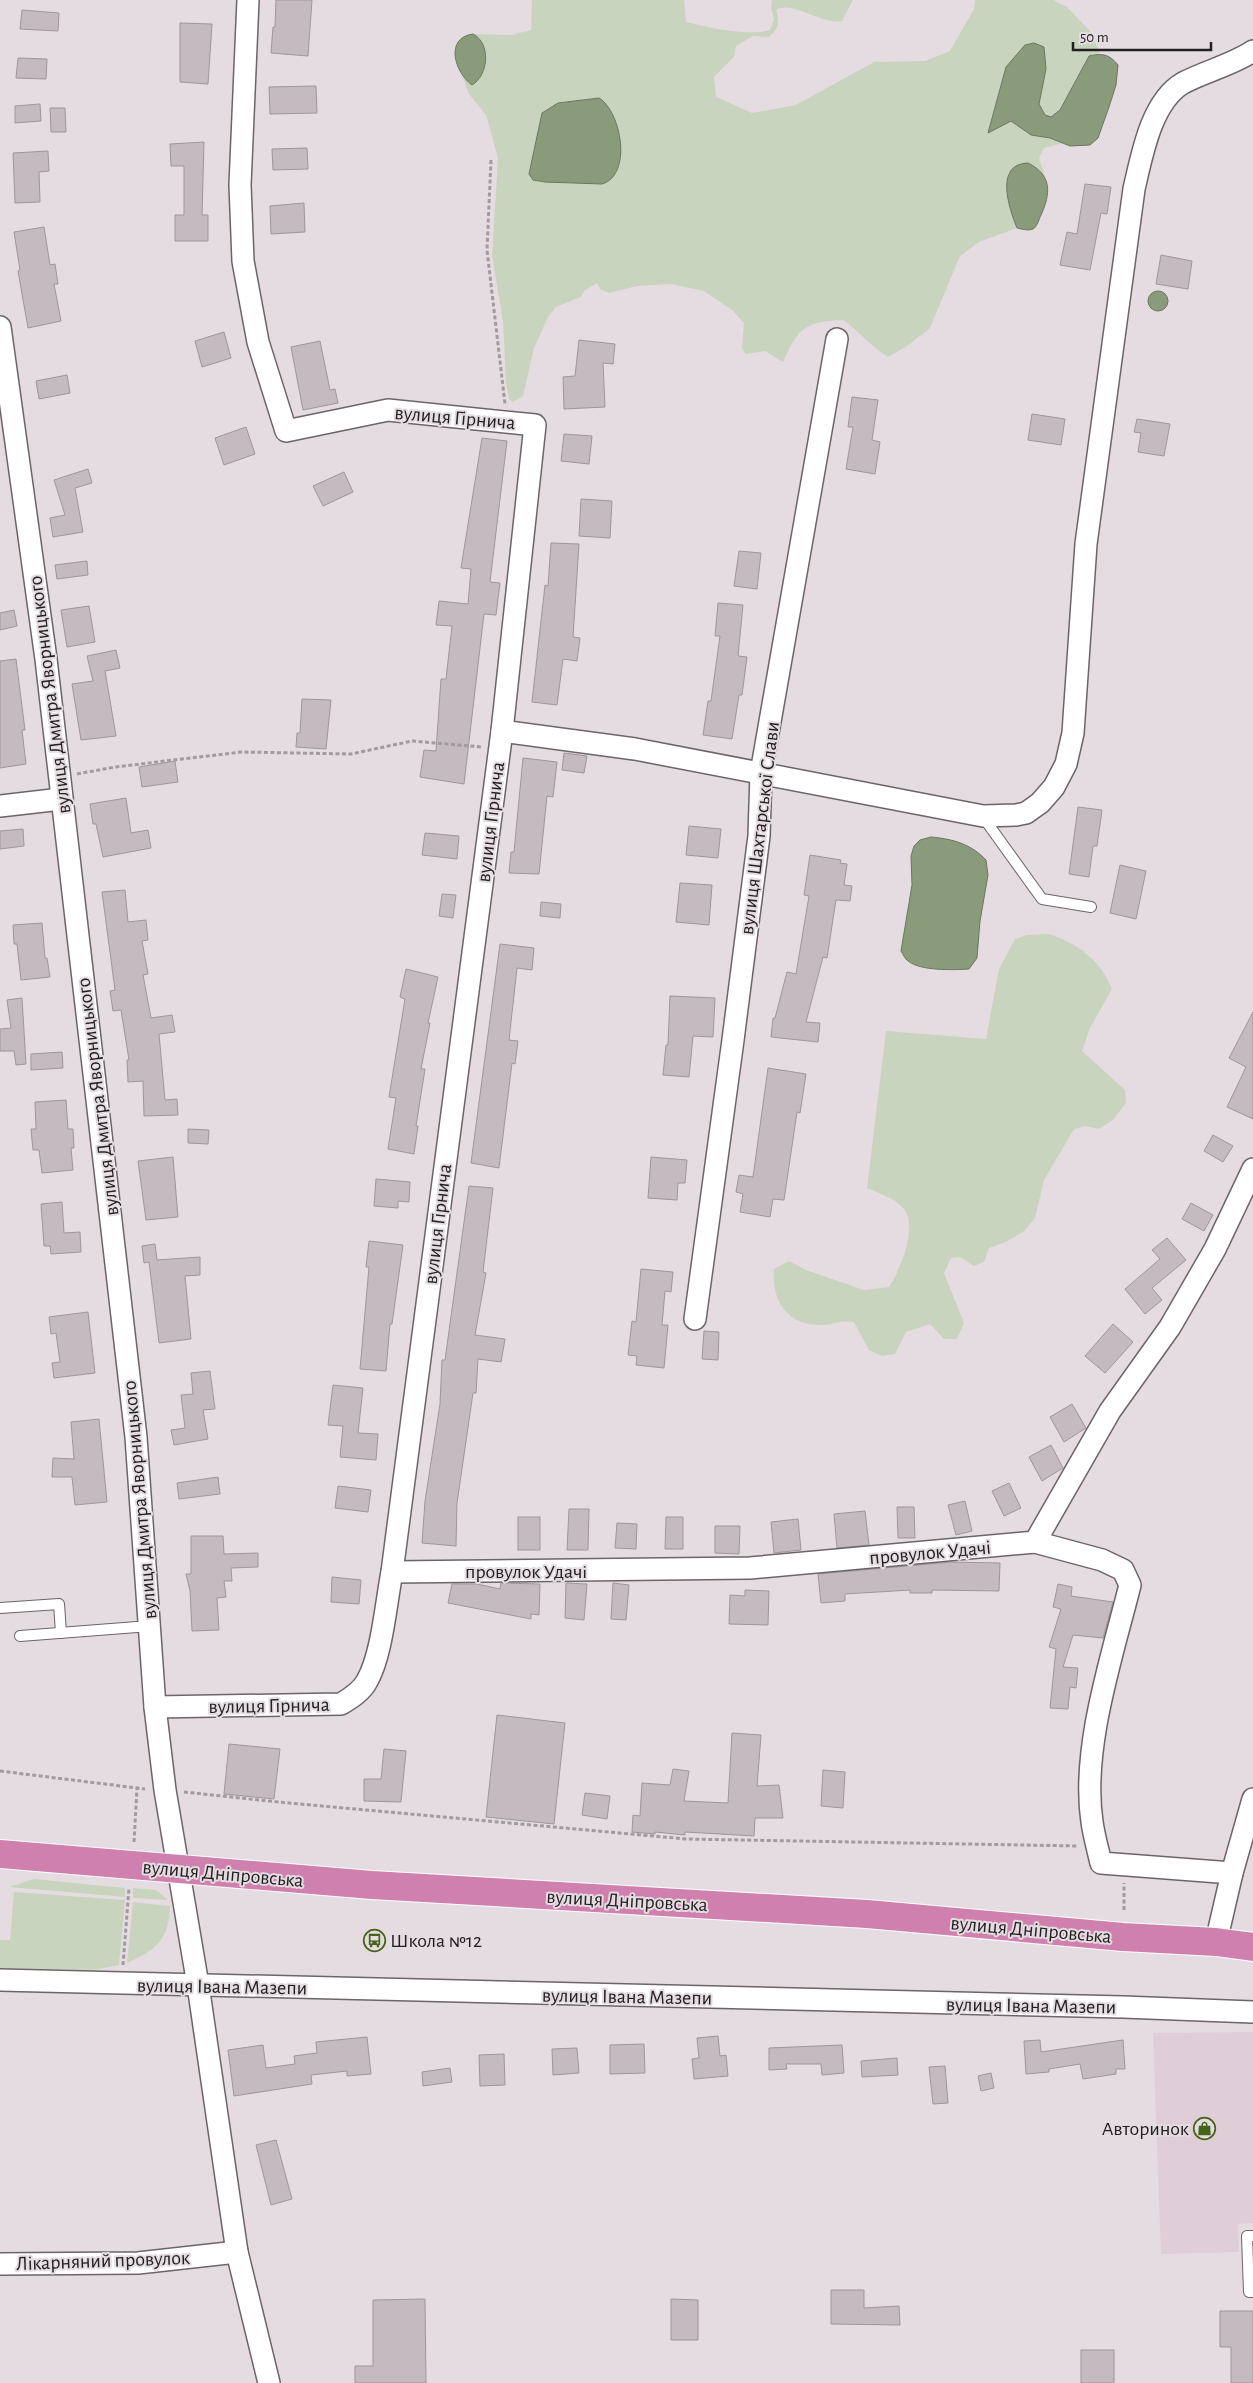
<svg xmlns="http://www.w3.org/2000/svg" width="1253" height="2383" viewBox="0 0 1253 2383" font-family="'Alegreya Sans',sans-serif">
  <rect width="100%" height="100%" fill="#e5dce1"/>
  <!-- built -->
  <polygon fill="#dfced7" points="1253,2032 1253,2223 1238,2224 1239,2252 1161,2254 1153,2033"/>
  <!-- green -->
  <g fill="#c9d4bf" fill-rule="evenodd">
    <path d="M532,0H684L686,22C706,27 751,37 770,30L774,19L771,7L772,0H853L842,21C821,25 792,0 776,10C780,23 778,29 769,37L753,36L736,46L734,57L714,77L716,97L752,113L796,105L874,62L925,61L950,51L974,9L975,0H1053L1067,7L1090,31L1100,53L1088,56L1060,110L1051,117L1045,115L1039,104L1046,69L1006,67L988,133L1011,121L1031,135L1050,138L1063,143L1044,148L1039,158L1045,177L1037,168L1019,164L1008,173L1013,218L1017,228L979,242L960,256L930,328L907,346L888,357C871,347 859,331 843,320C805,322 799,327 783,362L765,351L746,354L742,349L744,323L732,310L704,291L671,284L637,286L609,293L601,290L597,283L585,290L581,297L556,307L548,317L534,348L523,396L513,402L509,399L506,382L503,321L492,256L498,158L486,115L469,94L462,75L467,81L480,38L473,34L511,35L531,30ZM599,98L620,165C616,176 613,180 602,184L545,182L533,180L529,174L542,113L558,103Z"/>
    <path d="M1048,934C1076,942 1101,960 1112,989L1090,1028L1082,1051L1125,1090L1126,1103L1113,1120L1099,1129L1085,1126L1074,1129L1044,1180L1035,1218L1024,1231L1006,1242L989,1248L984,1262L974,1266L960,1257L951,1258L944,1273L964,1323L957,1339H944L930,1324L906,1332L895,1354L882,1356L869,1350L854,1322C839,1320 835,1324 823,1325C788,1327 771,1301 774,1269L789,1261L806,1270L864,1290L889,1287C900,1271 918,1226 904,1209C895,1198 880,1194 867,1188L886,1031L986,1039L999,969L1015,939L1027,935Z"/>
    <polygon points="34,1879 125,1888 125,1897 9,1887"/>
    <polygon points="133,1888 156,1890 168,1900 133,1898"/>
    <polygon points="14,1892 125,1900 119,1965 93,1970 0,1968 0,1940 10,1940"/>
    <path d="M133,1902L170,1906C169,1940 156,1950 127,1963Z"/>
  </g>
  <!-- water -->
  <g fill="#8a9b7b" stroke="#6b7660">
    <path d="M473,34C491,43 489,75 472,85C455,73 444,38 473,34Z"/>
    <path d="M1034,43L1044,47L1046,69L1039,104L1045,115L1051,117L1060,110L1089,56C1102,53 1109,54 1118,65L1116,85L1109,107L1098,138L1090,145L1070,146L1050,138L1031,135L1011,121L988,133L1006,67L1025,45Z"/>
    <path d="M599,98C621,111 633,175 602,184L545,182L533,180L529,174L542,113L558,103Z"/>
    <path d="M1028,163C1052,175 1051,193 1041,215C1039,219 1037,227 1033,229C1028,231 1021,229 1017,228C1009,208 994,164 1028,163Z"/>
    <circle cx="1158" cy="301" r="10"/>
    <path d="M931,837C953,839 971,844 986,860L988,875L980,921L977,958L969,969C953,970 920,971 908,961C905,959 903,954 901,951L912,885L911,856L914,846L920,840Z"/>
  </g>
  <!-- building -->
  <g fill="#c4babf" stroke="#9f969b">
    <polygon points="276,0 312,0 308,56 271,53 273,27 275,27"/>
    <polygon points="22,10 59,13 58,31 20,29"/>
    <polygon points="180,23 212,24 208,84 180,82"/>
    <polygon points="18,58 47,59 46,79 16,78"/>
    <polygon points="316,86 317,113 270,114 269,87"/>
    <polygon points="40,104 41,121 15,123 15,106"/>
    <polygon points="50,108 65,108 66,132 51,132"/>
    <polygon points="204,142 202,215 208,215 208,241 175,241 175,215 184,215 184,166 171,166 170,144"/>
    <polygon points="307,148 308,169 273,170 272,149"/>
    <polygon points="48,151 49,171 39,172 40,202 15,203 13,153"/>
    <polygon points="1085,184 1111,187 1107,214 1101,213 1090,270 1060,265 1067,232 1077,234"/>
    <polygon points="304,203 305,232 271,234 270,206"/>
    <polygon points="44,227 50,265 55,264 58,284 54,284 61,321 28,328 18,271 20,270 14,232"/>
    <polygon points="1161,255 1192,261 1188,289 1156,284"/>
    <polygon points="224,332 231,358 202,367 195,341"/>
    <polygon points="579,340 615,344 613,364 603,363 605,407 564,409 563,377 575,376"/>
    <polygon points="320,341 330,390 335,389 338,403 303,410 291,347"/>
    <polygon points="67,375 70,393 39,399 36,381"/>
    <polygon points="852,397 878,400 872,440 880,442 875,474 846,469 853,427 848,427"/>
    <polygon points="1032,414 1065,419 1061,445 1028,440"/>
    <polygon points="1137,419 1170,424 1164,456 1138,452 1141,433 1134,432"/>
    <polygon points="246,427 255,454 224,465 215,438"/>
    <polygon points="564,434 592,436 589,464 561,461"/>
    <polygon points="482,438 507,441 490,582 500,583 496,615 484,614 464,784 420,777 424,750 436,751 441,679 446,679 452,626 436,625 439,601 468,604 471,569 461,568"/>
    <polygon points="88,469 92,483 75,488 83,532 53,537 50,518 65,515 54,480"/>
    <polygon points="344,472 353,492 323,506 313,486"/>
    <polygon points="581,499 612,501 610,538 579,536"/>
    <polygon points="551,543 579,544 573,637 580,638 577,661 563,659 557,705 532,702 545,585 548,586"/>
    <polygon points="739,551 761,553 757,589 734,586"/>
    <polygon points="87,561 88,575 57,579 55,565"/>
    <polygon points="718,603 743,605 738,656 747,657 742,695 739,695 732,739 703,735 708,701 711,701 720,636 715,636"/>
    <polygon points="89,606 95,642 67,647 61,610"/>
    <polygon points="14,610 17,626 0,630 0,613"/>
    <polygon points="116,650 120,668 105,671 116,736 81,740 72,684 93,681 87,656"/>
    <polygon points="16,659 25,730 22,730 26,764 0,768 0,661"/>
    <polygon points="302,699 331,700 326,749 296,747 297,733 300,733"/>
    <polygon points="564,753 587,756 584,773 562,770"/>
    <polygon points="523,758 557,762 553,797 547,796 539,874 509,873 511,852 514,852"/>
    <polygon points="175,761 178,782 142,787 139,767"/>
    <polygon points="126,798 131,833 148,830 151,848 103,857 96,824 93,824 90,804"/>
    <polygon points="1078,807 1102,810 1097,846 1093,846 1089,877 1069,874"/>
    <polygon points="689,826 721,829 718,858 686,855"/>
    <polygon points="23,829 24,846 0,849 0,831"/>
    <polygon points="425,833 459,836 457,859 422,855"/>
    <polygon points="810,855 841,860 840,863 847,864 844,885 852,886 850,901 836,900 827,958 823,957 806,1022 820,1023 818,1042 771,1037 773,1018 775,1018 787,972 796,974 809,896 804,895"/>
    <polygon points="1120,865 1146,871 1136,919 1110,913"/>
    <polygon points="680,883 712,885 709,925 676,922"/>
    <polygon points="125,890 128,922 146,920 148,940 142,941 148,974 143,975 151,1018 172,1015 175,1032 159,1034 165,1100 177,1099 178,1115 144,1116 143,1081 128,1082 127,1060 129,1060 121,1010 113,1011 110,991 115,990 102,892"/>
    <polygon points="442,894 456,895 453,918 439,916"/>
    <polygon points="541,902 561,904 560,918 540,916"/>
    <polygon points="42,923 45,958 47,958 50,977 21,980 17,944 14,944 13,925"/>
    <polygon points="500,944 534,948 532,970 517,968 509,1040 518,1041 515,1064 512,1063 499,1168 471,1163"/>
    <polygon points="406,969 438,977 428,1023 430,1023 421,1069 425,1069 416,1126 418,1126 414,1154 388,1149 396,1098 389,1097 405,999 400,997"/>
    <polygon points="670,996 715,998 713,1037 693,1036 689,1077 663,1075 666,1045 668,1045"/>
    <polygon points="22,998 26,1064 16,1065 14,1051 0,1051 0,1029 11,1028 7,1000"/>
    <polygon points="1253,1012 1253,1119 1227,1107 1246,1067 1229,1058"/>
    <polygon points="62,1052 63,1068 31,1070 31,1054"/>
    <polygon points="768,1068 806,1074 800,1113 797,1112 784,1200 773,1199 770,1217 740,1212 743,1194 736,1192 739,1175 753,1177"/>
    <polygon points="66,1100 68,1129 73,1129 74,1148 71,1148 73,1170 42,1173 39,1150 33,1150 31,1129 36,1129 35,1102"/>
    <polygon points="188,1129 209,1130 208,1144 188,1143"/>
    <polygon points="1213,1135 1233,1146 1223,1162 1204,1151"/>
    <polygon points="173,1157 178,1217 146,1220 138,1161"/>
    <polygon points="651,1157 687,1160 685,1183 678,1183 677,1200 648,1198"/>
    <polygon points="376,1179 410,1182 409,1202 398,1201 398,1208 374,1206"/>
    <polygon points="469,1186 493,1188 483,1272 486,1273 475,1335 505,1339 501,1362 478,1359 476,1393 473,1393 457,1503 456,1546 422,1543 425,1501 440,1404 442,1360 445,1360"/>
    <polygon points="62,1202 64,1233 80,1232 81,1252 51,1254 50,1246 44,1246 41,1204"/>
    <polygon points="1191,1203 1213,1215 1204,1231 1182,1219"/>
    <polygon points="1167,1238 1186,1260 1152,1288 1162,1300 1145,1314 1125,1289 1160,1259 1152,1250"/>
    <polygon points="369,1241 403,1245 392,1324 390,1324 386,1371 360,1369 369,1267 366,1267"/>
    <polygon points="155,1244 157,1260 200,1257 200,1275 185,1276 191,1339 159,1343 149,1262 144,1263 142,1246"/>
    <polygon points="641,1269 673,1272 671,1292 665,1291 662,1325 668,1325 664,1368 636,1365 637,1356 628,1355 632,1321 636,1322"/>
    <polygon points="88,1312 95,1373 54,1378 52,1363 60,1362 56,1333 51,1334 49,1317"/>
    <polygon points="1113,1324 1133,1342 1105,1373 1085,1356"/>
    <polygon points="704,1331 719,1332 718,1360 702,1359"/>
    <polygon points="210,1371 215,1409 203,1410 208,1439 174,1445 171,1430 185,1428 181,1395 193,1394 191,1373"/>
    <polygon points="333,1385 363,1388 358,1433 378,1434 376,1460 340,1457 343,1426 328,1425"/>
    <polygon points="1072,1404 1086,1428 1064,1442 1050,1417"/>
    <polygon points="99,1419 107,1502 75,1505 72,1477 52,1477 53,1458 74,1459 71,1422"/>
    <polygon points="1051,1445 1063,1468 1042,1481 1029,1457"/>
    <polygon points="218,1477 220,1494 179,1499 177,1483"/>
    <polygon points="1009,1483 1021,1508 1004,1516 992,1491"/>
    <polygon points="338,1486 371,1490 368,1512 335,1508"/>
    <polygon points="965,1501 972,1531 956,1535 948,1505"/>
    <polygon points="897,1507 914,1507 915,1538 898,1538"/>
    <polygon points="569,1509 589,1509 588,1550 567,1550"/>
    <polygon points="865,1511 869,1545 837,1548 834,1514"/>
    <rect x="518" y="1517" width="22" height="33"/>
    <polygon points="666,1517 683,1517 683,1549 665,1549"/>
    <polygon points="798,1519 801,1550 774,1553 771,1522"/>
    <polygon points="617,1523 637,1524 636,1549 615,1548"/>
    <polygon points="715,1526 740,1526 739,1554 715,1553"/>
    <polygon points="191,1536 223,1536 224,1554 258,1553 258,1567 231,1568 232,1581 224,1581 226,1597 217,1598 219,1630 192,1631 190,1591 186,1574 191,1574"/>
    <polygon points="951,1562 1000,1563 999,1591 932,1590 932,1593 910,1593 910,1590 845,1594 845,1601 821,1603 818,1574"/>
    <polygon points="332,1577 361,1580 359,1604 331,1602"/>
    <polygon points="501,1583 540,1584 539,1615 531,1614 531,1619 448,1603 452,1584 477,1584 500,1589"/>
    <polygon points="566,1583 587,1584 584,1620 565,1618"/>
    <polygon points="613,1583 629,1585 626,1620 611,1619"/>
    <polygon points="1058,1584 1072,1587 1071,1596 1113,1602 1103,1638 1073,1635 1063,1667 1078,1668 1076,1688 1070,1687 1068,1709 1050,1708 1056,1649 1049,1647 1061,1609 1053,1607"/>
    <polygon points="745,1590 769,1591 768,1625 729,1624 730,1595 745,1596"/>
    <polygon points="497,1715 565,1723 554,1824 486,1817"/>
    <polygon points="732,1733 761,1735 757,1786 779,1785 783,1818 755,1818 754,1836 685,1832 685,1835 655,1832 655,1834 632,1832 633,1815 640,1816 642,1783 670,1785 673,1769 689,1771 684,1801 728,1803"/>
    <polygon points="229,1744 280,1749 274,1799 224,1794"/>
    <polygon points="384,1749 406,1751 401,1802 364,1801 364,1779 381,1779"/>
    <polygon points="823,1770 845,1772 843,1808 821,1806"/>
    <polygon points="585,1793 610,1796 607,1819 582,1815"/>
    <polygon points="718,2036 720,2056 726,2055 728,2076 694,2079 692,2059 699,2058 697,2038"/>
    <polygon points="367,2037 371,2074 347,2076 347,2071 311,2075 312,2084 234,2096 228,2050 263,2045 266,2068 295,2064 294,2056 317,2053 316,2042"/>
    <polygon points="1040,2040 1041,2052 1123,2040 1125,2069 1116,2069 1116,2074 1083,2079 1080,2064 1049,2069 1049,2072 1026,2074 1024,2041"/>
    <polygon points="644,2044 645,2073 610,2074 610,2045"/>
    <polygon points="842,2045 844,2073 822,2075 821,2064 786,2064 787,2069 769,2070 769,2048"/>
    <polygon points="577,2048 579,2073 553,2075 552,2049"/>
    <polygon points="504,2054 505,2085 480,2086 479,2055"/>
    <polygon points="897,2058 898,2075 862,2077 861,2061"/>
    <polygon points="945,2066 948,2103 933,2104 929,2067"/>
    <polygon points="450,2068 452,2082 423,2086 422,2072"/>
    <polygon points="991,2073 994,2088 981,2091 978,2076"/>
    <polygon points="276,2140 292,2199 271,2205 256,2145"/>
    <polygon points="831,2290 864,2290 864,2308 899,2306 900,2325 831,2324"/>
    <polygon points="425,2299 426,2383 355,2383 355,2366 373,2366 373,2300"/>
    <polygon points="671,2299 698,2300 698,2340 671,2340"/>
    <polygon points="1220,2311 1253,2311 1253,2383 1231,2383 1231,2347 1220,2347"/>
    <rect x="1081" y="2350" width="33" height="33"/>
  </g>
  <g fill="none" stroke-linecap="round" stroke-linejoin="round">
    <defs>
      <g id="lane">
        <polyline points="983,817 1042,899 1091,907"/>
        <polyline points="0,1608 59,1604 61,1633"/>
        <polyline points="20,1636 150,1626"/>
        <polyline points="1253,2236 1247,2236 1249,2292 1253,2292"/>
      </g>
      <g id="street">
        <polyline points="0,327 46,659 136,1437 155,1707 165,1790 198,1985 237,2252 269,2383"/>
        <path d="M502,731L635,749L983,816L1016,815L1026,813L1040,803L1054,787L1066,764L1073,733L1086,544L1134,189C1142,155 1151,102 1183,83C1206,71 1232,65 1253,51"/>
        <polyline points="0,806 61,799"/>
        <polyline points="695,1319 733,1040 759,836 761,773 837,339"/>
        <path d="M1035,1542L1102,1560L1123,1570L1130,1585C1112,1657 1081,1749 1092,1822C1094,1836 1098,1850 1101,1863L1232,1873"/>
        <polyline points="392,1572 750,1568 1035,1542 1110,1411 1170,1327 1215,1249 1253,1169"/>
        <path d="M155,1707L341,1704C351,1698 362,1691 367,1681C382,1655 386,1603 392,1572L502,731L535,425L388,410L286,431L258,342L243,261L240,185L248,0"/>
        <polyline points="1216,1942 1232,1873 1253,1799"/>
        <polyline points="0,1980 1123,2007 1253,2012"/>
        <polyline points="0,2264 138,2263 237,2252"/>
      </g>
      <polyline id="highway" points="0,1854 372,1885 867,1914 1123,1937 1216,1942 1253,1947"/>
    </defs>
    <!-- lane casing -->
    <use href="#lane" stroke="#6c6468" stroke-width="12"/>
    <!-- street casing -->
    <use href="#street" stroke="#6c6468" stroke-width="24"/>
    <!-- highway casing -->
    <use href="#highway" stroke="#fff" stroke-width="30"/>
    <!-- path -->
    <g stroke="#a19a9e" stroke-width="3" stroke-dasharray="4 2.5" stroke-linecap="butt">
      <polyline points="491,160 487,250 505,404"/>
      <polyline points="77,774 115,767 241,752 351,754 412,741 482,747"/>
      <polyline points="0,1771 145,1789"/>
      <polyline points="184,1792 278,1802 686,1839 1078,1846"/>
      <polyline points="134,1842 137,1788"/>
      <polyline points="1124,1910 1124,1883"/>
      <polyline points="123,1965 129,1888"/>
    </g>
    <!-- lane -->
    <use href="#lane" stroke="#fff" stroke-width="10"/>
    <!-- street -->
    <use href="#street" stroke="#fff" stroke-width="21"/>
    <!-- highway -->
    <use href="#highway" stroke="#d080af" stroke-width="28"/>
  </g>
  <!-- icons -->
  <defs>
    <symbol id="bus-ring" viewBox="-11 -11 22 22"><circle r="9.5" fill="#e5dce1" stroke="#44641a" stroke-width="1.5"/><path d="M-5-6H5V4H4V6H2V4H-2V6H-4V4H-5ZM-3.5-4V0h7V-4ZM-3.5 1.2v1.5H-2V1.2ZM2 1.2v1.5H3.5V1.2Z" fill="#44641a"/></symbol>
    <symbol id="shop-ring" viewBox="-11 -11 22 22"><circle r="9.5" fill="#e5dce1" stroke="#44641a" stroke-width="1.5"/><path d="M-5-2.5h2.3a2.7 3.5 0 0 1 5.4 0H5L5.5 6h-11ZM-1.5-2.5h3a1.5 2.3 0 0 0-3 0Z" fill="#44641a"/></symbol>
  </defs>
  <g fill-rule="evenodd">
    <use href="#bus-ring" x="362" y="1928" width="25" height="25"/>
    <use href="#shop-ring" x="1192" y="2116" width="25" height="25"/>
  </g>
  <g text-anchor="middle" stroke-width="4" stroke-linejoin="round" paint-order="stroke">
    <!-- street labels -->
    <g font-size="20" fill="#232022" stroke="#e5dce1">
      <text transform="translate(455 417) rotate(5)" y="7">вулиця Гірнича</text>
      <text transform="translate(49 695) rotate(-97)" y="7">вулиця Дмитра Яворницького</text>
      <text transform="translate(490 822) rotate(-83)" y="7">вулиця Гірнича</text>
      <text transform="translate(759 828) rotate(-83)" y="7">вулиця Шахтарської Слави</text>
      <text transform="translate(97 1097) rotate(-97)" y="7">вулиця Дмитра Яворницького</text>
      <text transform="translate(437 1224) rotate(-83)" y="7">вулиця Гірнича</text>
      <text transform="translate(139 1500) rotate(-95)" y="7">вулиця Дмитра Яворницького</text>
      <text transform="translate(930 1552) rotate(-5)" y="7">провулок Удачі</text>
      <text x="526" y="1578">провулок Удачі</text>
      <text transform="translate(269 1705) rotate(-1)" y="7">вулиця Гірнича</text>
      <text transform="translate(223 1873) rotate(5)" y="7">вулиця Дніпровська</text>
      <text transform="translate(627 1900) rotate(3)" y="7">вулиця Дніпровська</text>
      <text transform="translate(1031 1929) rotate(5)" y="7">вулиця Дніпровська</text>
      <text transform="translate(222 1986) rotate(1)" y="7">вулиця Івана Мазепи</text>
      <text transform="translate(627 1996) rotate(1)" y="7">вулиця Івана Мазепи</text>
      <text transform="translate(1031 2005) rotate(1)" y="7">вулиця Івана Мазепи</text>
      <text transform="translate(103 2260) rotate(-2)" y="7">Лікарняний провулок</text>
    </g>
    <!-- poi labels -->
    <g font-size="20" fill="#232022" stroke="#e5dce1" text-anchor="start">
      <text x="390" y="1947">Школа №12</text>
      <text x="1189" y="2135" text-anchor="end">Авторинок</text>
    </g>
  </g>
  <!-- scale -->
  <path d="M1073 42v8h138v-8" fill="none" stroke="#232022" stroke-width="2.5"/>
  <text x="1080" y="42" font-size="15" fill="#232022" stroke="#e5dce1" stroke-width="4" paint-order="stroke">50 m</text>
</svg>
